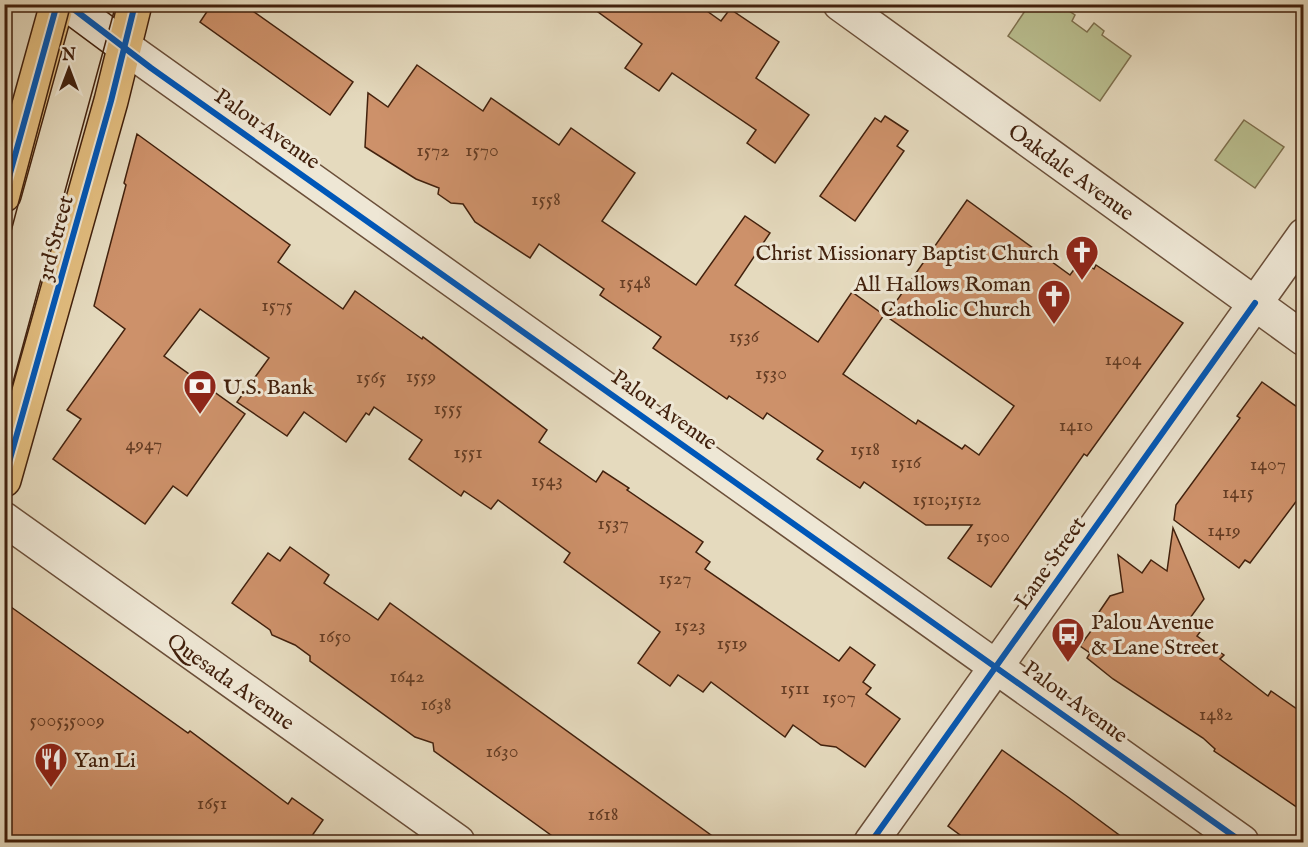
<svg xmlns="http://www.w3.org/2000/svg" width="1308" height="847" viewBox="0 0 1308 847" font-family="'IM FELL English',serif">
  <rect width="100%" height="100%" fill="#e5dabe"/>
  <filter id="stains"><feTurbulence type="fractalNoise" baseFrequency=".00333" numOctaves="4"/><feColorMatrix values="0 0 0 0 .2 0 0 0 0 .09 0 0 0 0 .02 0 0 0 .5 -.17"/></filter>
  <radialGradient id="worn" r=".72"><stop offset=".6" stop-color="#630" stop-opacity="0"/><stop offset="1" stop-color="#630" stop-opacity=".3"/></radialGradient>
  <!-- green -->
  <g fill="#b9be8f" stroke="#7e704e" stroke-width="1.5">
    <polygon points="1029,5 1060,5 1075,15 1072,21 1087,32 1094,23 1104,31 1102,35 1131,56 1100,101 1008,36"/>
    <polygon points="1244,120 1284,147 1255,188 1215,160"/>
  </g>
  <!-- building -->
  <g fill="#cd916a" stroke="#42210d" stroke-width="1.5">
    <polygon points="212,4 243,4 353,82 330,115 200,22"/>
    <polygon points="587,4 697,4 721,21 730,9 779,42 756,78 809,115 775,163 747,143 756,130 672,73 659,91 625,68 642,44"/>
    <polygon points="417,65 483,111 491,98 559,145 571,128 635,173 602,221 696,285 745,216 770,233 735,285 818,342 852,292 884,315 843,374 916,424 918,420 962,449 965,445 979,455 1014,406 886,316 967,200 1070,275 1081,260 1094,269 1096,265 1183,323 1087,456 1084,454 991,587 948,558 972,525 926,525 864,482 860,488 817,459 823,451 767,413 763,419 729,396 727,399 653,348 661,337 600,295 604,289 539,244 530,258 475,222 463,204 451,203 438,194 439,188 416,179 365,147 368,93 388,107"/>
    <polygon points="885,116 908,131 897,146 904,151 855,221 820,196 875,118 881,122"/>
    <polygon points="137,134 290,245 278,262 343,309 355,291 422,339 423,337 547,430 539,442 596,482 603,471 629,488 627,490 703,542 696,552 710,562 705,569 839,661 850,647 875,665 863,682 871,688 866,694 900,719 865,767 836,747 821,745 793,725 785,737 711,682 703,692 678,675 670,686 638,663 660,632 564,562 570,553 498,500 491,509 464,491 461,496 409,459 422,440 374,407 369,415 366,413 346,442 304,412 287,436 237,402 269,358 200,309 164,356 245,414 187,496 173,486 145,524 53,459 81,419 67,410 125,329 94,306 126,185 124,183"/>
    <polygon points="1262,382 1304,412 1304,491 1250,563 1245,560 1239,568 1174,520 1176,505 1240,418 1237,416"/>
    <polygon points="1173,528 1204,599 1190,618 1203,628 1197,636 1224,655 1220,659 1268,696 1271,691 1304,714 1304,812 1214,751 1215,749 1203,738 1113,679 1087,658 1090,653 1080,646 1099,620 1095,618 1110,596 1123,592 1118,555 1142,573 1151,560 1167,571"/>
    <polygon points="290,547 329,575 324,583 378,620 390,603 722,843 562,843 434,751 433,743 415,737 310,661 310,656 295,645 272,635 270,630 232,603 268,553 280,561"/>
    <polygon points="4,602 188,733 190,731 288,804 292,798 323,820 307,843 4,843"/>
    <polygon points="1002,750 1068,797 1130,843 971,843 948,826"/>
  </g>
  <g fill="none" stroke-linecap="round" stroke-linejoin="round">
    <defs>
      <g id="street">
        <path id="s1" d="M840,4L1304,339"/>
        <polyline points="125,47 1242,842"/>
        <path id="s2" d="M4,519L458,842"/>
        <polyline points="871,842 1304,235"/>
      </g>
      <polyline id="secondary" points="67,4 125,47"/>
      <g id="primary">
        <polyline points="4,195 57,4"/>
        <polyline points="4,480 111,101 135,4"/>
      </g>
    </defs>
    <!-- street casing -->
    <use href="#street" stroke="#6b4f39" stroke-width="36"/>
    <!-- secondary casing -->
    <use href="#secondary" stroke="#42210d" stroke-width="36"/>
    <!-- primary casing -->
    <use href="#primary" stroke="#42210d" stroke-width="36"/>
    <!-- street -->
    <use href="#street" stroke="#eee7d5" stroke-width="33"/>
    <!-- secondary -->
    <use href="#secondary" stroke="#eee7d5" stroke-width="33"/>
    <!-- primary -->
    <use href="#primary" stroke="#e2bd7f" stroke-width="33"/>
    <!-- tram -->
    <g stroke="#42210d" stroke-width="1.5">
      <polyline points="4,258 71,4"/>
      <polyline points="4,415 116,4"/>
    </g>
    <defs>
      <g id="cycleway">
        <polyline points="67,4 151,68 1242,842"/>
        <polyline points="4,195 57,4"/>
        <polyline points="4,480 111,101 135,4"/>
        <polyline points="871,842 1255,303"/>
      </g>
    </defs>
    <!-- cycleway casing -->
    <use href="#cycleway" stroke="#eee7d5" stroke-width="10"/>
    <!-- cycleway -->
    <use href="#cycleway" stroke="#0057b8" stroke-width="6"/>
  </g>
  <!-- icons -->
  <defs>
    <symbol id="church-pin" viewBox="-11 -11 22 30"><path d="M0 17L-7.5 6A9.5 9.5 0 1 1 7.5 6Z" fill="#8f2418" stroke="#eee7d5"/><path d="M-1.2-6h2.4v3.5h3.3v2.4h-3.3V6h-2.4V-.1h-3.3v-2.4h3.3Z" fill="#fff"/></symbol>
    <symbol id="bank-pin" viewBox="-11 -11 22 30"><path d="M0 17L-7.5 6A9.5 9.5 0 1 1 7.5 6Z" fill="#8f2418" stroke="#eee7d5"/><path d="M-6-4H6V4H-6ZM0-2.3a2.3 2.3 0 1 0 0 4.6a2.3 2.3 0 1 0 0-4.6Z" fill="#fff"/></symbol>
    <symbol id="bus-pin" viewBox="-11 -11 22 30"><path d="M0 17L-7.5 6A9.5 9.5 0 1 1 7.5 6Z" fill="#8f2418" stroke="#eee7d5"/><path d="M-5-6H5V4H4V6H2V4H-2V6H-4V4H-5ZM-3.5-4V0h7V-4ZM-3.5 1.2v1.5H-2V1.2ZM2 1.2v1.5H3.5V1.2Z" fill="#fff"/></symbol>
    <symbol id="restaurant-pin" viewBox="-11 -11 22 30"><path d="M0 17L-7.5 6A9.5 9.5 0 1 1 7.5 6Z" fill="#8f2418" stroke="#eee7d5"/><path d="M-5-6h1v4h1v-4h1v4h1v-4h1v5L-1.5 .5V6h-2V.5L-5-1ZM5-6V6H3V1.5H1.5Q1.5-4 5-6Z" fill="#fff"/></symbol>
  </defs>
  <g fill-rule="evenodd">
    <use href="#church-pin" x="1063" y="233" width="38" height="52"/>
    <use href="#church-pin" x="1035" y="277" width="38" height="52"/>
    <use href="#bank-pin" x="181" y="367" width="38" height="52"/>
    <use href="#bus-pin" x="1049" y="615" width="38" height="52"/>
    <use href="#restaurant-pin" x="32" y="740" width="38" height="52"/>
  </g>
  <g text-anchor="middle" stroke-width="6" stroke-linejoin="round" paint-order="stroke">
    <!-- number labels -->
    <g font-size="20" fill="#653d24">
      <text x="433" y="156">1572</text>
      <text x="482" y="156">1570</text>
      <text x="546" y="205">1558</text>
      <text x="635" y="288">1548</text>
      <text x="277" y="311">1575</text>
      <text x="744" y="342">1536</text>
      <text x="1123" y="365">1404</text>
      <text x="771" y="379">1530</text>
      <text x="421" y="382">1559</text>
      <text x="371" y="383">1565</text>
      <text x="448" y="414">1555</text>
      <text x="1076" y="431">1410</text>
      <text x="144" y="450">4947</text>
      <text x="865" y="455">1518</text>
      <text x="468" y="458">1551</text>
      <text x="906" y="468">1516</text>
      <text x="1268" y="470">1407</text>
      <text x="547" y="486">1543</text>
      <text x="1238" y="498">1415</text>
      <text x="947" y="505">1510;1512</text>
      <text x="613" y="529">1537</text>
      <text x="1224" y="536">1419</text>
      <text x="993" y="542">1500</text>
      <text x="675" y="584">1527</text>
      <text x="690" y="631">1523</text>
      <text x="335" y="642">1650</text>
      <text x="732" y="649">1519</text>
      <text x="407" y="682">1642</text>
      <text x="795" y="694">1511</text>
      <text x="839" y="703">1507</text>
      <text x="436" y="710">1638</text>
      <text x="1216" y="720">1482</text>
      <text x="67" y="726">5005;5009</text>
      <text x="502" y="757">1630</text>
      <text x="212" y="809">1651</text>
      <text x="603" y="820">1618</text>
    </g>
    <!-- street labels -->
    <g font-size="22" fill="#42210d" stroke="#eee7d5">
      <text transform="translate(268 128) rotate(35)" y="8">Palou Avenue</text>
      <text dy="8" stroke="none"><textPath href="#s1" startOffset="286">Oakdale Avenue</textPath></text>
      <text transform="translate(54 238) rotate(-75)" y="8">3rd Street</text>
      <text transform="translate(665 409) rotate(35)" y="8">Palou Avenue</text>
      <text transform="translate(1049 562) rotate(-55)" y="8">Lane Street</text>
      <text dy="8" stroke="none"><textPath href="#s2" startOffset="279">Quesada Avenue</textPath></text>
      <text transform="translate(1076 701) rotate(36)" y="8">Palou Avenue</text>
    </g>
    <!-- poi labels -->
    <g font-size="22" fill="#42210d" stroke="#eee7d5" text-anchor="start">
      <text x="1059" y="260" text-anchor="end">Christ Missionary Baptist Church</text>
      <text x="1031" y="291" text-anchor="end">All Hallows Roman<tspan x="1031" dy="25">Catholic Church</tspan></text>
      <text x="223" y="394">U.S. Bank</text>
      <text x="1091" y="629">Palou Avenue<tspan x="1091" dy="25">&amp; Lane Street</tspan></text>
      <text x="74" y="767">Yan Li</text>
    </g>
  </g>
  <!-- margin -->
  <rect width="1308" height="847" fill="none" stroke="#e5dabe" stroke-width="24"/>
  <rect x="6" y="6" width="1296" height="835" fill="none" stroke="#42210d" stroke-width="3"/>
  <rect x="12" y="12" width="1284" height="823" fill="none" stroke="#42210d" stroke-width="1.5"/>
  <!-- north arrow -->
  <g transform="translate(69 69)" stroke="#eee7d5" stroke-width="4.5" paint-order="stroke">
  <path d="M0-4.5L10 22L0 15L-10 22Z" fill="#42210d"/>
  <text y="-9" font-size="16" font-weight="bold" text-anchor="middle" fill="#42210d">N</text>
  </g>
  <rect width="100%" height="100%" filter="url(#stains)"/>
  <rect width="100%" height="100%" fill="url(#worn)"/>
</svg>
